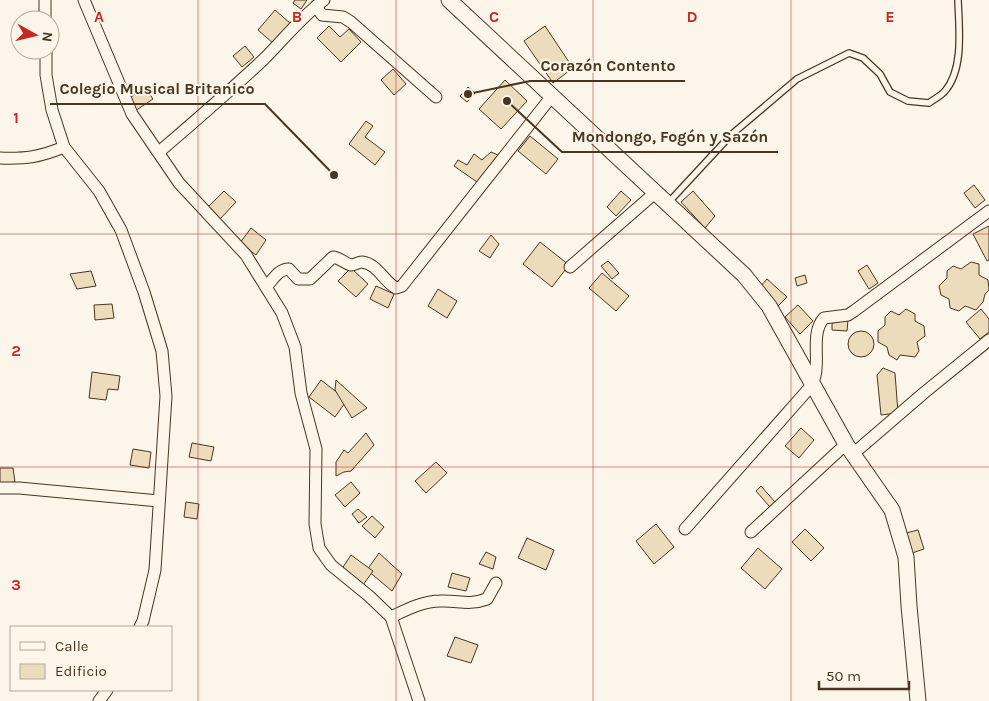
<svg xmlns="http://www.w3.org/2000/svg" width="989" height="701" viewBox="0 0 989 701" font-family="Karla,sans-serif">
  <rect width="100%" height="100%" fill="#fbf6e9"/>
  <!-- building -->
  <g fill="#ecdcbc" stroke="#4a3520">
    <polygon points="295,0 307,0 301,9 293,3"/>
    <polygon points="275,10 291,24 274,44 258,30"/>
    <polygon points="329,26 340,37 349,29 361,42 341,62 317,38"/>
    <polygon points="545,26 573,68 553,83 524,41"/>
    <polygon points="245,46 254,57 242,67 233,56"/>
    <polygon points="393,69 406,84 394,95 381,80"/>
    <polygon points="505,80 527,101 501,129 479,109"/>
    <polygon points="145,87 153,99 135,111 127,100"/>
    <polygon points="468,87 475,93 467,102 460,96"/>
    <polygon points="366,121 373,126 365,137 385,152 375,165 349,144"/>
    <polygon points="530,136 558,159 546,174 518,151"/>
    <polygon points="491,152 498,155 477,182 454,166 458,160 467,165 474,154 482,160"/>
    <polygon points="974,185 985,200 975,208 964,193"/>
    <polygon points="224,191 236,202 220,219 208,207"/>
    <polygon points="621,191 631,200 616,216 607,207"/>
    <polygon points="693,191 715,216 705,228 681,202"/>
    <polygon points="989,226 989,260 987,261 973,234"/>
    <polygon points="251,228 266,240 256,255 240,243"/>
    <polygon points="491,235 499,244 490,258 479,251"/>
    <polygon points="540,242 569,265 552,287 523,264"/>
    <polygon points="608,261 619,273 612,279 601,266"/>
    <polygon points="971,262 979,264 979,275 988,280 989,290 985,294 983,302 976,310 965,306 959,311 950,308 949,299 941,295 939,286 947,278 947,271 953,266 961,269"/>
    <polygon points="867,265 878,283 869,289 858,271"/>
    <polygon points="351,268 368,284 356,297 338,281"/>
    <polygon points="91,271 96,286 77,289 70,274"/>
    <polygon points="602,273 629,296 616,311 589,288"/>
    <polygon points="805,275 807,283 797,286 795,278"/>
    <polygon points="767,279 787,297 778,306 759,288"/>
    <polygon points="376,286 394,294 388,308 370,299"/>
    <polygon points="438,289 457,301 447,318 428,306"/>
    <polygon points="112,304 114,318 95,320 94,305"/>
    <polygon points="798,305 813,321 800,334 785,317"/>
    <polygon points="906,309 915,314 915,321 924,326 925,336 917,342 919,351 915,357 900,355 897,360 889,355 887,347 878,342 878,331 885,325 885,317 891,311 899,315"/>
    <polygon points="981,309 989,319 989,332 980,339 966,322"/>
    <polygon points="848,320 847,331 832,330 832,323"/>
    <circle cx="861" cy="344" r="13"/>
    <polygon points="883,368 895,373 898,413 881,415 877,375"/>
    <polygon points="92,372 120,376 118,390 108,389 106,400 89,398"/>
    <polygon points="321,380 347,400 335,417 309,397"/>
    <polygon points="336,380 367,408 352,418 335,390"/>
    <polygon points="801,428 814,440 799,458 785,446"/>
    <polygon points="366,433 374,445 351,471 344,472 336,476 336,462 344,450 348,453"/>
    <polygon points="192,443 214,447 211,461 189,457"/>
    <polygon points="133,449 151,452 149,468 130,465"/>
    <polygon points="436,462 447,473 426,493 415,481"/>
    <polygon points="0,468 13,468 15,482 0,484"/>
    <polygon points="351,482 360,493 345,507 335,495"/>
    <polygon points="761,486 775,502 770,507 756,491"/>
    <polygon points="186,502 199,504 197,519 184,517"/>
    <polygon points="358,509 367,517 359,523 352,514"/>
    <polygon points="372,516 384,527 375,538 362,526"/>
    <polygon points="656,524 674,547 654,564 636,541"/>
    <polygon points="805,529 824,548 811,561 792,542"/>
    <polygon points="918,530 924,549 912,553 906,533"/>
    <polygon points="527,538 554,550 546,570 518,558"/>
    <polygon points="758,548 782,569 765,589 741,568"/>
    <polygon points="486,552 496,557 493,569 479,564"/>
    <polygon points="379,553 402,574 392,591 367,570"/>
    <polygon points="351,555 373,571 363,585 341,570"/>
    <polygon points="452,573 470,578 466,591 448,587"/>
    <polygon points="455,637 478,645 471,663 447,656"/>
  </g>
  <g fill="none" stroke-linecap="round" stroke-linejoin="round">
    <defs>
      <path id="lane" d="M668,203L731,135L797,79L849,53L863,58L880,74L890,92L908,101L929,103C934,99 941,96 945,91C964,69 959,28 958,0"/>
      <g id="street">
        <polyline points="84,0 132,114 179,183 246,255 282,313 295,347 301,393 316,449 315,524 319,548 331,565 369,596 391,617 419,701"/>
        <polyline points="316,6 322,15 343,17 351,22 436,97"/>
        <polyline points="45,20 45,0"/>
        <polyline points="46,50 46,75 52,110 64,147 99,191 121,230 144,292 162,351 166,396 155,570 143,621 140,627"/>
        <path d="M159,152C194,122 230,91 264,59C284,39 302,16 324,0"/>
        <path d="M0,158C26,159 40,157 64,147"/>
        <polyline points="570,267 656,192"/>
        <path d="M266,287C273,280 278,269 289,269L298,279H310L333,257C340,258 344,263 351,265C355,265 358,262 362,262C378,264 384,282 396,288L402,286L552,96"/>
        <polyline points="853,454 925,392 989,340"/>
        <polyline points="0,488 19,488 159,501"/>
        <path d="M685,529L812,385C814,380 816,375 816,369C818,353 812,331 824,318L848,315L854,311L989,211"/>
        <polyline points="751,532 846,444"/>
        <path d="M391,617C406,610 423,601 440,601C459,600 467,606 487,599L496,583"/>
        <polyline points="99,701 107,690"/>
      </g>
      <polyline id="secondary" points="449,0 744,275 769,306 846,444 892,510 906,557 909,606 918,701"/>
    </defs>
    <!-- lane casing -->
    <use href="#lane" stroke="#4a3520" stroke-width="8"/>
    <!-- street casing -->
    <use href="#street" stroke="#4a3520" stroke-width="13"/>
    <!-- secondary casing -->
    <use href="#secondary" stroke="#4a3520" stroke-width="17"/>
    <!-- lane -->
    <use href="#lane" stroke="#fbf6e9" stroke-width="5.5"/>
    <!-- street -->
    <use href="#street" stroke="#fbf6e9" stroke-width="11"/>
    <!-- secondary -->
    <use href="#secondary" stroke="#fbf6e9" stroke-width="15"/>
  </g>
  <!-- grid -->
  <path fill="none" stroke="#c62828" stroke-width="1" stroke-opacity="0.55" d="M198,0V701M396,0V701M593,0V701M791,0V701M0,234H989M0,467H989"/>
  <g font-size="16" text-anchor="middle" font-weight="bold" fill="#c62828" stroke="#fbf6e9" stroke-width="4" stroke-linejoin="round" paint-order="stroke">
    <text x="99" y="22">A</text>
    <text x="297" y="22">B</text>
    <text x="494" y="22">C</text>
    <text x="692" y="22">D</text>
    <text x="890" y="22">E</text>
    <text x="16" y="123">1</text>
    <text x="16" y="356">2</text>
    <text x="16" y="590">3</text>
  </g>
  <!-- callouts -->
  <path fill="none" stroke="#4a3520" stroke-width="2" d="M468 94L530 81H685M334 175L265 104H50M507 101L562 152H778"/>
  <g fill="#4a3520" stroke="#fbf6e9" stroke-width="2">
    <circle cx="468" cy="94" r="5"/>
    <circle cx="334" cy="175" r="5"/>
    <circle cx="507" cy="101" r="5"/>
  </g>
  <g font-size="16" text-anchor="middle" font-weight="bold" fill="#4a3520" stroke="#fbf6e9" stroke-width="4" stroke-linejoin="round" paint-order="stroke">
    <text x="608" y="71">Corazón Contento</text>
    <text x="157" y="94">Colegio Musical Britanico</text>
    <text x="670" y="142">Mondongo, Fogón y Sazón</text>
  </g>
  <!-- legend -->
  <rect x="10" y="626" width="162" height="65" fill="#fbf6e9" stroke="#b4a999"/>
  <rect x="20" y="642" width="25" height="8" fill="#fbf6e9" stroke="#b4a999"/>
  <text x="55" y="651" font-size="15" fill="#4a3520">Calle</text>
  <rect x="20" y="664" width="25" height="15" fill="#ecdcbc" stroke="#b4a999"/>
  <text x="55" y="676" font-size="15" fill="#4a3520">Edificio</text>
  <!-- north arrow -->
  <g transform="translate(35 35) rotate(98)"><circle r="24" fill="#fbf6e9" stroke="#b4a999"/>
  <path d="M0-4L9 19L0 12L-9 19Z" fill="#c62828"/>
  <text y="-8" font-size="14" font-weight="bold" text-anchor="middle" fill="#4a3520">N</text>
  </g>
  <!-- scale -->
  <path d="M819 681v8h90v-8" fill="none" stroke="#4a3520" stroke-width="2.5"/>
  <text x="826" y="681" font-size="15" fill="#4a3520" stroke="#fbf6e9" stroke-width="4" paint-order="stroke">50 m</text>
</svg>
